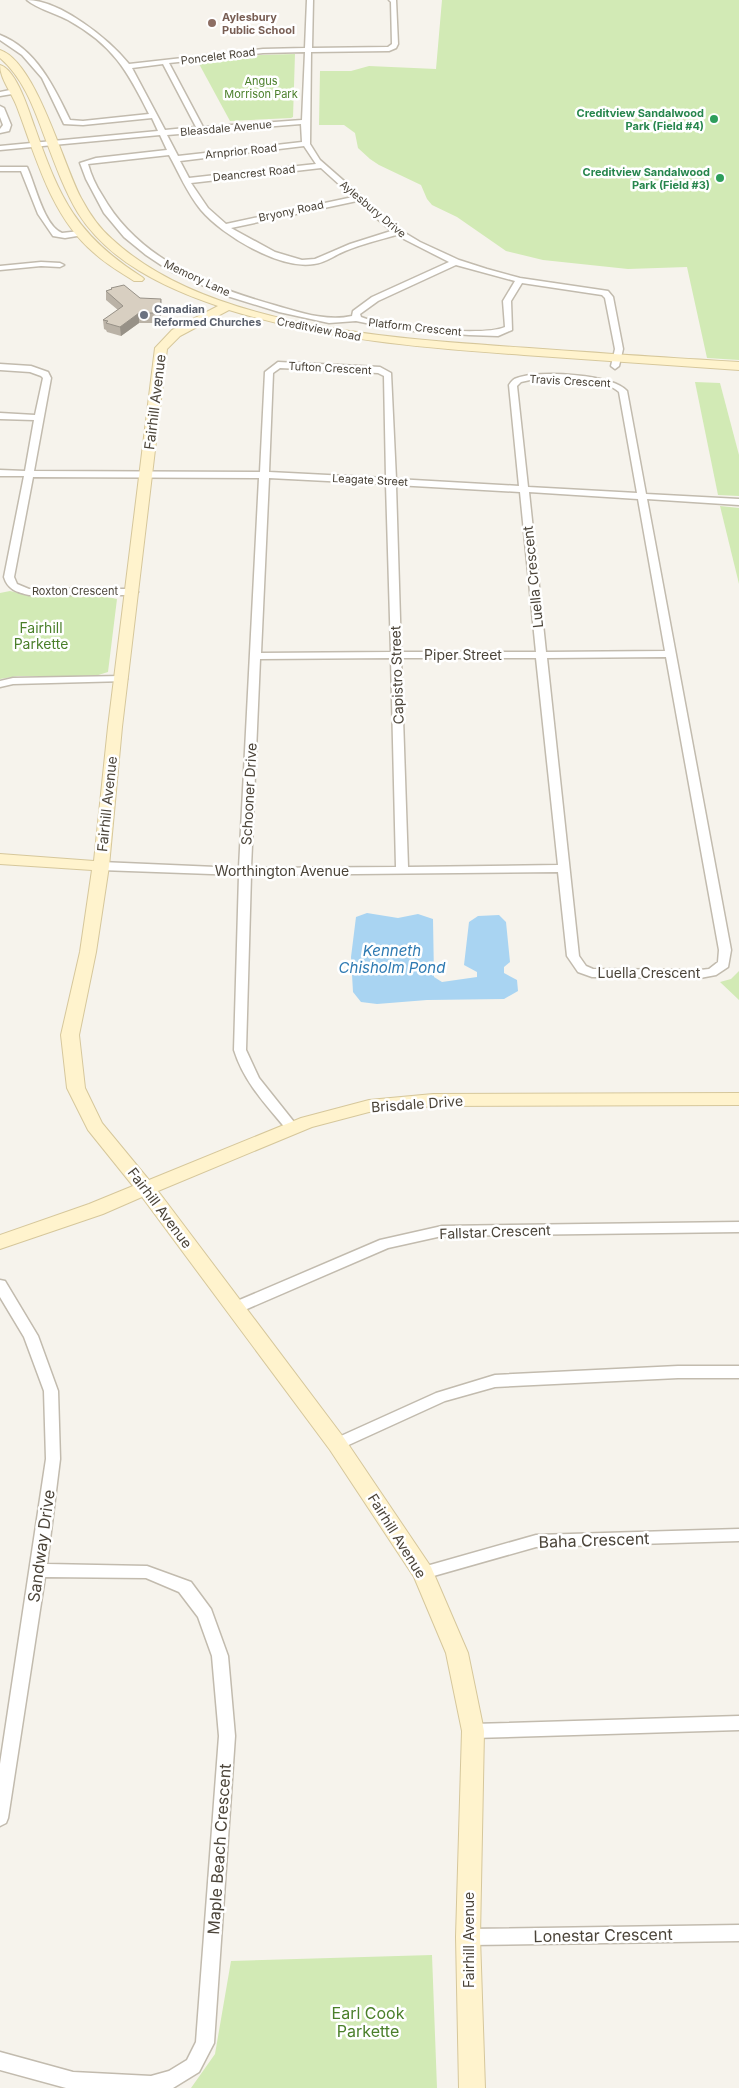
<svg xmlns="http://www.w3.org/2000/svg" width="739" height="2088" viewBox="0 0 739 2088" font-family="Inter,sans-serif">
  <rect width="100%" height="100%" fill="#f6f3ec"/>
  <!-- green -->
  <g fill="#d2eab5">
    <polygon points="442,0 739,0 739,360 707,358 687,267 628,269 543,260 506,251 457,217 432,205 427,199 421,185 379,165 370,159 358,148 355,133 344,125 319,125 320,71 351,71 369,66 436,69"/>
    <polygon points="295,54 293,117 291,118 230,121 198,62 261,55"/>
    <polygon points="695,382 720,383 739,455 739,496 718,495"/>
    <polygon points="720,506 739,508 739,584"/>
    <polygon points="10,591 32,596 103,596 117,599 108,672 95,676 18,676 0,679 0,593"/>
    <polygon points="739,971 739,1000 720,982 731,979"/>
    <polygon points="432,1955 437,2088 191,2088 215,2054 231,1961"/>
  </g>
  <!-- water -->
  <polygon fill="#a9d4f2" points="367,913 398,918 418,914 433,919 434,977 442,982 477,977 477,972 464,965 469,922 478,916 499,915 506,922 510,962 504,967 504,973 517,980 518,991 504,999 427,1000 377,1004 361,1002 353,992 351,957 356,917"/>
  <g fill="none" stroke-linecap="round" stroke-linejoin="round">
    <defs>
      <g id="street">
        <path d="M27,0C60,0 109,39 129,64L263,49L305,48L307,0H313L312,48L388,47L392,44L391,2L389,0H396L398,44L396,48L389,51L311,52L310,144L320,160L400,230L420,242L459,260L487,269L520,278L608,291L613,297L623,349L619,366L615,369L611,366L615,349L605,298L602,295L522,283L511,301L512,330L498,336L469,335L401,330L356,321L329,323L279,312L224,295L170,271L146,255L124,237L104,213L86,179L80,163L96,158L167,150L160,135L0,150V146L158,131L152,118L83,125L64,124L42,78L22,55L0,40V35C36,49 54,87 70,120L83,121L149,114C127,70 113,45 68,20C55,13 38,9 27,0ZM305,52L302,120L203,127L169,63L263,53ZM163,64L196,127L165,130L132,68ZM301,124L302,142L178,156L167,135ZM304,146L316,164L189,178L180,161ZM169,155C179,173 187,193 201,210C222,235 280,270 314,264C325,263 335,255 345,251C362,244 379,240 396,235L449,262L372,297L353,311L352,316C326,322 299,312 274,305C207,286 138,259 102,195C96,186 91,175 88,164ZM321,168L353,197L226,224L208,208L191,183ZM357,201L391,231L350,244L315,259L302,260L275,252L231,228ZM456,265L515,281L503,301L505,327C483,337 384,327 361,317L360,314L378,301Z"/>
        <polygon points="15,89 18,89 18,93 0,96 0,92"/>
        <polygon points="0,106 4,108 11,125 9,131 0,133 0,129 3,125 0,117"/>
        <path d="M0,167H27C35,184 44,226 62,233L80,231L84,233L83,235L65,238L53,236L38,214L21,171H0Z"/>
        <polygon points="41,262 60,263 64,265 60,267 41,266 0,270 0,266"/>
        <path d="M278,362L380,367L391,373L396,479L519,486L509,385C511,382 513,379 517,378C538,370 613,374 627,391L646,494L739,499V505L647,499L731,950L728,967L716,975L700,978L592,977L578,972L567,956L558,872L251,875L246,1050L259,1078L298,1127L297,1130H287C266,1105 244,1082 234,1050L239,875L101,870L95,866L101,862L239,868L259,478L33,477L14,577L17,584L29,589H133L138,592L133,595H29C17,592 8,590 4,577L24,476H0V470L25,471L34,420L0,419V413L35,415L43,378L41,376L30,372L0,370V364L31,366L48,372L51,378L34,471L260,472L265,372ZM280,368L378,373L384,376L386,478L269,472L273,373ZM530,380C553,380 601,376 619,392L637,493L528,487L517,386L521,382ZM269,478L386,484L391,652L261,653ZM396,485L520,492L536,652H401ZM529,492L638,499L665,651L546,652ZM666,657L719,950L718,962L709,969L700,970L593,969L586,966L579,956L547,658ZM391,658L396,867L251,868L260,659ZM401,658H536L558,865L408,867Z"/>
        <polygon points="122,676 127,679 126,681 13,684 0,687 0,681 13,678"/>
        <polygon points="739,1222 739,1232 442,1236 388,1248 240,1312 235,1313 230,1312 228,1308 230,1304 380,1240 442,1226"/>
        <polygon points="0,1280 5,1281 38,1336 58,1391 60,1459 47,1564 147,1566 191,1582 211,1609 228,1656 235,1736 214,2043 199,2072 173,2088 66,2088 0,2070 0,2052 73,2072 151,2076 169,2071 187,2060 196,2042 219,1736 212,1656 198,1617 179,1592 146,1578 45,1577 8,1818 6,1823 0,1826 0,1764 46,1459 44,1391 24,1337 0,1297"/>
        <polygon points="678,1366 739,1366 739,1378 678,1378 495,1387 445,1401 342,1448 337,1450 332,1448 330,1444 332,1440 436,1393 495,1375"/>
        <polygon points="739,1529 739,1541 536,1547 423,1579 418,1578 415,1573 418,1568 423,1567 536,1535"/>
        <polygon points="739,1716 739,1730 473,1738 467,1736 465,1731 467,1726 473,1724"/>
        <polygon points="739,1925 739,1941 468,1945 462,1943 459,1937 462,1931 468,1929"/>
      </g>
      <g id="secondary">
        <path d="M0,50C36,62 63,164 81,198C89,213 99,228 112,239C210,330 402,339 529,348C599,353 669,358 739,362V370C667,365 595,360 524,355C424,348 325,340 229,310L180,336L167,349L122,727L109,866L96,952L79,1035L85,1088L102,1123L149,1180L301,1118L369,1100L433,1094L739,1093V1105L433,1106L369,1112L312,1127L158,1191L344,1438L431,1567L468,1653L484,1731L480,1937L485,2088H459L456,1937L462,1731L446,1653L414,1577L330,1450L142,1197L103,1214L0,1249V1235L89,1204L133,1186L88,1130L67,1088L61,1035L80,952L92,870L0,864V854L94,861L108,727L155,348L172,330L218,306C165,288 109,262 78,213C65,191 56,167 47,143C36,114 25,79 0,58Z"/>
        <path d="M0,65C17,70 29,112 35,128C60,199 76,235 142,277L144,279L142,281H134C120,272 106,264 93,252C51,216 36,157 17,107C12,93 0,79 0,65Z"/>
      </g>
    </defs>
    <!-- street casing -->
    <use href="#street" stroke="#c2bbae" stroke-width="3"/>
    <!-- secondary casing -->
    <use href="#secondary" stroke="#d6c79b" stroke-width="2"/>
    <!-- street -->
    <use href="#street" fill="#fff" fill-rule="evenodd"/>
    <!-- secondary -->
    <use href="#secondary" fill="#fff3cd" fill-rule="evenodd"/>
  </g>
  <!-- wall -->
  <polygon fill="#bab2a6" points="111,288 140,298 162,309 160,322 158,323 139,323 121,336 107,332 106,330 104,329 103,320 118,310 106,300 106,291 111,289"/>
  <!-- shaded-wall -->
  <g fill="#979187">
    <polygon points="161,299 162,309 160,322 158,323 157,313"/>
    <polygon points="139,313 139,323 121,336 120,327"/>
  </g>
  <!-- building -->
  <polygon fill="#d8cfc1" stroke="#979187" points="124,285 140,298 161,299 160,312 157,313 139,313 120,327 106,323 108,321 103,320 123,306 106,291 112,289 111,288"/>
  <!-- markers -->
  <circle fill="#8d6e63" stroke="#fff" stroke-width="2" cx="212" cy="23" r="5"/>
  <g fill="#2e9e5b" stroke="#fff" stroke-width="2">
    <circle cx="714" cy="119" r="5"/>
    <circle cx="720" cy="178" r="5"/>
  </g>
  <circle fill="#6b7280" stroke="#fff" stroke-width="2" cx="144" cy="315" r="5"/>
  <g text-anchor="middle" stroke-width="5" stroke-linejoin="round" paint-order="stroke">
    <!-- far-education labels -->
    <g font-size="11" font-weight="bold" fill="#785e54" stroke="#fff" text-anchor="start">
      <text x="222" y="21">Aylesbury<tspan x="222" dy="13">Public School</tspan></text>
    </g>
    <!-- far-street labels -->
    <g font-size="11" fill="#4b4439" stroke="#fff">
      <text transform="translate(218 56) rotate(-7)" y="4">Poncelet Road</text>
      <text transform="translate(226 128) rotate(-5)" y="4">Bleasdale Avenue</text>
      <text transform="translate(241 151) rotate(-6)" y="4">Arnprior Road</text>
      <text transform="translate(254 173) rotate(-6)" y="4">Deancrest Road</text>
      <text transform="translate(373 209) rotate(40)" y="4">Aylesbury Drive</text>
      <text transform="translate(291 211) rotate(-12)" y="4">Bryony Road</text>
      <text transform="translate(197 278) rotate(25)" y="4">Memory Lane</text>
      <text transform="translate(415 327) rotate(6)" y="4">Platform Crescent</text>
      <text transform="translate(319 329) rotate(11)" y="4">Creditview Road</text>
      <text transform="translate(330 368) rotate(3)" y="4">Tufton Crescent</text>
      <text transform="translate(570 381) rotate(3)" y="4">Travis Crescent</text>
      <text transform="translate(370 480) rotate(3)" y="4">Leagate Street</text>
      <text x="75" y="595">Roxton Crescent</text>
    </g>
    <!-- far-park labels -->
    <g font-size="11" fill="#4a7f2a" stroke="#fff">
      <text x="261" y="85">Angus<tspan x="261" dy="13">Morrison Park</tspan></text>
    </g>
    <!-- far-leisure labels -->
    <g font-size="11" font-weight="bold" fill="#27864d" stroke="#fff" text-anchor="end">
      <text x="704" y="117">Creditview Sandalwood<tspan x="704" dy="13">Park (Field #4)</tspan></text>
      <text x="710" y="176">Creditview Sandalwood<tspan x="710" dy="13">Park (Field #3)</tspan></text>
    </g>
    <!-- far-worship labels -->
    <g font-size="11" font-weight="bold" fill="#5b616d" stroke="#fff" text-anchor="start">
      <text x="154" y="313">Canadian<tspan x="154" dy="13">Reformed Churches</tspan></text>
    </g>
    <!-- street labels -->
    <g font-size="14" fill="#4b4439" stroke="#fff">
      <text transform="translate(155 402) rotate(-83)" y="5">Fairhill Avenue</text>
      <text transform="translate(533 577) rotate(-96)" y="5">Luella Crescent</text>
      <text x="463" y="660">Piper Street</text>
      <text transform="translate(397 675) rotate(-92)" y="5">Capistro Street</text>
      <text transform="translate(249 794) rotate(-87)" y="5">Schooner Drive</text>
      <text transform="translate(107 804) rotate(-84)" y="5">Fairhill Avenue</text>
      <text x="282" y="876">Worthington Avenue</text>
      <text x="649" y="978">Luella Crescent</text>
      <text transform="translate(417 1104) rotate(-4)" y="5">Brisdale Drive</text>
      <text transform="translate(160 1208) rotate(53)" y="5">Fairhill Avenue</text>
      <text transform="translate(495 1232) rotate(-2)" y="5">Fallstar Crescent</text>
      <text transform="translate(397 1536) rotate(58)" y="5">Fairhill Avenue</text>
      <text transform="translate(469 1940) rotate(-90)" y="5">Fairhill Avenue</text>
    </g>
    <!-- park labels -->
    <g font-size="14" fill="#4a7f2a" stroke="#fff">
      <text x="41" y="633">Fairhill<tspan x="41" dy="16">Parkette</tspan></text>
    </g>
    <!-- water labels -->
    <g font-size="15" font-style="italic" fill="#2e7ab2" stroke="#fff">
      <text x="392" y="956">Kenneth<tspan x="392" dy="17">Chisholm Pond</tspan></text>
    </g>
    <!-- near-street labels -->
    <g font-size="16" fill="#4b4439" stroke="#fff">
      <text transform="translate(594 1540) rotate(-2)" y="6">Baha Crescent</text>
      <text transform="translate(41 1546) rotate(-82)" y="6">Sandway Drive</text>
      <text transform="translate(219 1849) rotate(-86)" y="6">Maple Beach Crescent</text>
      <text transform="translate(603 1935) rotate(-1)" y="6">Lonestar Crescent</text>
    </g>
    <!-- near-park labels -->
    <g font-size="16" fill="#4a7f2a" stroke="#fff">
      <text x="368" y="2019">Earl Cook<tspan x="368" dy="18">Parkette</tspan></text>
    </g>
  </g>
</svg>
